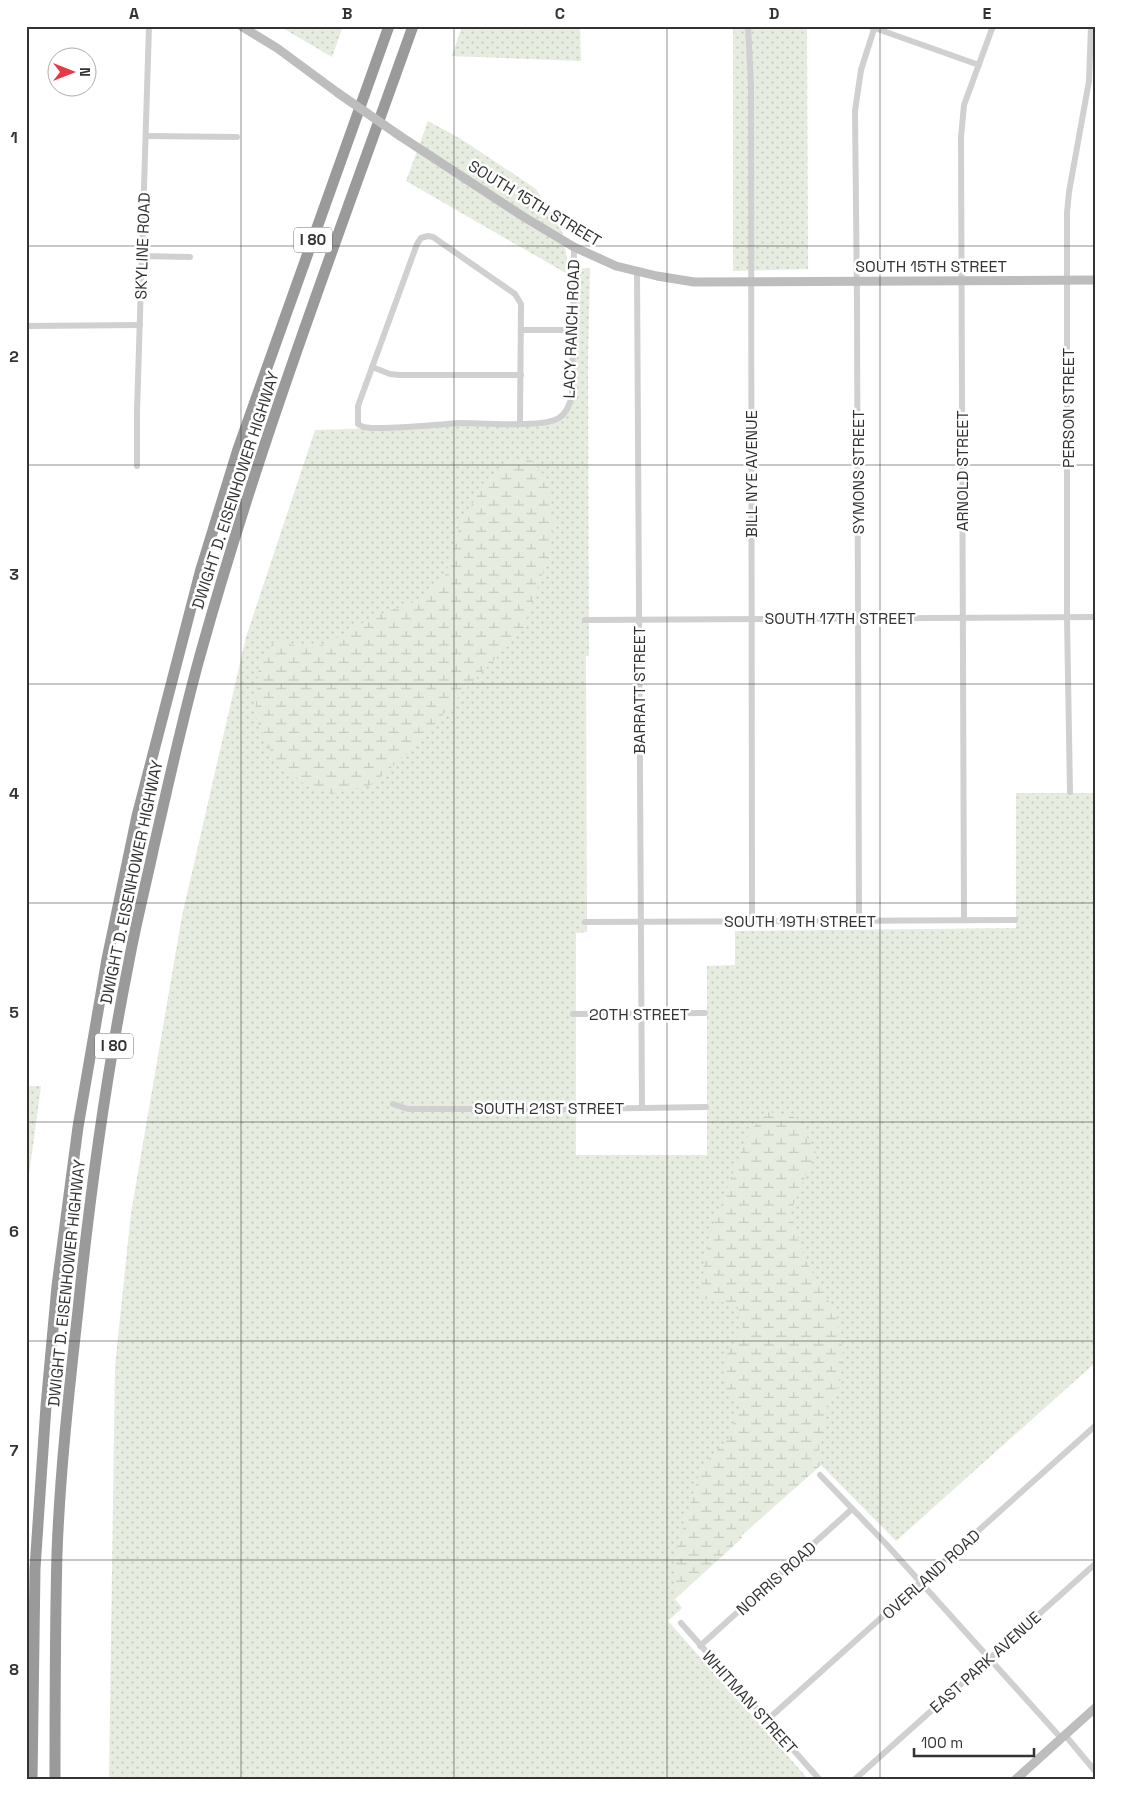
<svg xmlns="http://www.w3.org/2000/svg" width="1121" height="1806" viewBox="0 0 1121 1806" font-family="'Space Grotesk',sans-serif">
  <defs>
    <pattern id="grass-dots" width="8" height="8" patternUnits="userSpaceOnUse" patternTransform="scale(1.25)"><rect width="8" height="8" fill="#e6ecdf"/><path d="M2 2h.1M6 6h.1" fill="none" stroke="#c6cbc0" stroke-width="1.8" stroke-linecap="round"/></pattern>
    <pattern id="wetland-marsh" width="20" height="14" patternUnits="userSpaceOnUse" patternTransform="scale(1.25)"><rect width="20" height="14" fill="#e6ecdf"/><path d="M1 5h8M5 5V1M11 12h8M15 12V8" fill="none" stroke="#c6cbc0"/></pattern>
  </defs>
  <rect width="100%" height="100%" fill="#fff"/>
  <!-- grass -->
  <g fill="url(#grass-dots)">
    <polygon points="279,26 343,26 332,57"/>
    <polygon points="462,26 580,26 581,61 452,56"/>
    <polygon points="733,26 807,26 808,269 733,271"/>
    <polygon points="428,121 461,139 536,189 562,231 569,269 590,268 588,361 589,656 586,656 587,932 576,933 576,1155 707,1155 707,966 735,965 735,931 1016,928 1016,793 1095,793 1095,1363 896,1541 821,1465 741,1536 742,1538 675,1599 682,1608 668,1621 809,1780 109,1780 115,1366 131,1213 182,916 246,637 315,430 537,423 559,418 570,404 571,276 406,181"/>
    <polygon points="26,1086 41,1086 26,1197"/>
  </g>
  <!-- wetland -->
  <g fill="url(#wetland-marsh)">
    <polygon points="530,459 549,481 554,528 544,569 523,630 459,696 417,745 371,785 332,794 306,786 272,755 255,716 259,661 276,639 296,646 318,646 331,641 377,615 420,600 445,576 461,522 488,478 510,462"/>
    <polygon points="765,1111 794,1117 816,1151 790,1213 805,1259 836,1314 843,1350 840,1384 829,1403 819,1447 821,1465 741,1536 742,1538 675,1599 676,1552 701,1467 730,1437 740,1405 726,1392 727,1354 743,1327 737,1305 701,1298 704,1263 712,1228 746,1139"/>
  </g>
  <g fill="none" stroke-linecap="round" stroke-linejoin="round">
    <!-- street -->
    <g stroke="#d0d0d0" stroke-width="6">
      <polyline points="748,26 751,85 752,921"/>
      <polyline points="869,26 979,65"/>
      <polyline points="146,136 237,137"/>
      <polyline points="141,256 190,257"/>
      <polyline points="637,272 642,1108"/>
      <polyline points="26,326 140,325"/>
      <polyline points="521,330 573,330"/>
      <polyline points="372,367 390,374 399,375 521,375"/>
      <path d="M520,423L521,304L515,294L433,237L428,236L421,238L417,244L358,406V424L363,427L371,428C401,429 430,425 460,423C481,423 544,428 559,418C567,413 570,404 572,395L574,247"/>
      <polyline points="137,466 137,412 149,26"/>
      <polyline points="585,620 1095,617"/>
      <polyline points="1070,792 1067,618 1067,213 1069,192 1089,81 1091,26"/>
      <polyline points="964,920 961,137 964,105 993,26"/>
      <polyline points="859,921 857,300 855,111 861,70 875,26"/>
      <polyline points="585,922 1015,920"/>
      <polyline points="573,1014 705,1013"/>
      <polyline points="393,1104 408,1109 578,1109 706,1107"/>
      <polyline points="820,1475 887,1545 1061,1738"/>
      <polyline points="681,1623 820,1780"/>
      <polyline points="700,1646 852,1509"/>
      <polyline points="766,1721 1095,1426"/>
      <polyline points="1065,1735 1095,1771"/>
      <polyline points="854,1780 1095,1564"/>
    </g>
    <!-- secondary -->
    <g stroke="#bdbdbd" stroke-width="9">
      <polyline points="241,26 277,48 338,93"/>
      <polyline points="400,136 524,217 574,247 616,266 657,276 694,282 1095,280"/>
      <polyline points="1015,1780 1095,1708"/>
    </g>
    <!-- highway -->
    <g stroke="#9a9a9a" stroke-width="11">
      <polyline points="32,1780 35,1568 46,1406 57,1286 78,1127 107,959 137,816 201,569 238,449 389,26"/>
      <path d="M55,1780C55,1704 55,1629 57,1553C60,1472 69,1391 78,1310C90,1193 106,1076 129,961C136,922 146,884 154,846C169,781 183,716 201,652C260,440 339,234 413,26"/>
    </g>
    <!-- secondary-bridge -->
    <polyline stroke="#bdbdbd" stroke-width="9" points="338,93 400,136"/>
  </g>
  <!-- grid -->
  <path fill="none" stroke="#333" stroke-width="1" stroke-opacity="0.55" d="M241,26V1780M454,26V1780M667,26V1780M880,26V1780M26,246H1095M26,465H1095M26,684H1095M26,903H1095M26,1122H1095M26,1341H1095M26,1560H1095"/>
  <g text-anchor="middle" stroke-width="5" stroke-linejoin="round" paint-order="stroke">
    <!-- shield labels -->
    <g fill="#fff" stroke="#707070" stroke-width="1">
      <rect x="294" y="227.5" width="38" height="25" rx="4"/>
      <rect x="95" y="1033.5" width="38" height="25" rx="4"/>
    </g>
    <g font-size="15" font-weight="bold" fill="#333">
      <text x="313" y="245">I 80</text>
      <text x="114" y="1051">I 80</text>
    </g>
    <!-- street labels -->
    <g font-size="16" fill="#333" stroke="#fff">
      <text transform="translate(535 203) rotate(31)" y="6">SOUTH 15TH STREET</text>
      <text transform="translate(142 246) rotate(-88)" y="6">SKYLINE ROAD</text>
      <text x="931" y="272">SOUTH 15TH STREET</text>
      <text transform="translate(571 329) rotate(-88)" y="6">LACY RANCH ROAD</text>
      <text transform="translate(1068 408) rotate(-90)" y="6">PERSON STREET</text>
      <text transform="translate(962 471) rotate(-90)" y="6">ARNOLD STREET</text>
      <text transform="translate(858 472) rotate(-90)" y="6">SYMONS STREET</text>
      <text transform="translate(751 474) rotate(-90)" y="6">BILL NYE AVENUE</text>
      <text transform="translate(235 490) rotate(-72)" y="6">DWIGHT D. EISENHOWER HIGHWAY</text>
      <text x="840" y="624">SOUTH 17TH STREET</text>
      <text transform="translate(639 690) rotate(-90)" y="6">BARRATT STREET</text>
      <text transform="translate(131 882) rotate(-78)" y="6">DWIGHT D. EISENHOWER HIGHWAY</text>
      <text x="800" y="927">SOUTH 19TH STREET</text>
      <text x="639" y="1020">20TH STREET</text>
      <text x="549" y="1114">SOUTH 21ST STREET</text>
      <text transform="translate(66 1283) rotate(-84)" y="6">DWIGHT D. EISENHOWER HIGHWAY</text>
      <text transform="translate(931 1574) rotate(-42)" y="6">OVERLAND ROAD</text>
      <text transform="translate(776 1578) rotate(-42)" y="6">NORRIS ROAD</text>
      <text transform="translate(985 1662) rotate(-42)" y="6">EAST PARK AVENUE</text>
      <text transform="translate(750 1702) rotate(48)" y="6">WHITMAN STREET</text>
    </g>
  </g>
  <!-- border -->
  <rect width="1121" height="1806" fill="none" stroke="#ffffff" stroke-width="55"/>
  <!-- north arrow -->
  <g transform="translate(72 72) rotate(90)"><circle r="24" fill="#ffffff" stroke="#adadad"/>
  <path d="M0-4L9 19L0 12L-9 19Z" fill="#e63946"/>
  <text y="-8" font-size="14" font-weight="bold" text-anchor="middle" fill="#333333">N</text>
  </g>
  <!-- scale -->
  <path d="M914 1748v8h120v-8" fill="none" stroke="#333333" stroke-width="2.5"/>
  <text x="921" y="1748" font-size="15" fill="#333333" stroke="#ffffff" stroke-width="4" paint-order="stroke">100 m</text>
  <rect x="28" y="28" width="1066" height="1750" fill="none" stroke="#333" stroke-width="2"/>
  <g font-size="16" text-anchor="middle" font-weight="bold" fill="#333">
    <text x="134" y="19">A</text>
    <text x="347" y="19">B</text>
    <text x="560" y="19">C</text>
    <text x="774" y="19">D</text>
    <text x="987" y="19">E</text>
    <text x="14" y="143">1</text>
    <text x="14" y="362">2</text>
    <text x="14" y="580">3</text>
    <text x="14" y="799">4</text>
    <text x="14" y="1018">5</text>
    <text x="14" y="1237">6</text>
    <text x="14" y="1456">7</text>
    <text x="14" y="1675">8</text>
  </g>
</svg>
